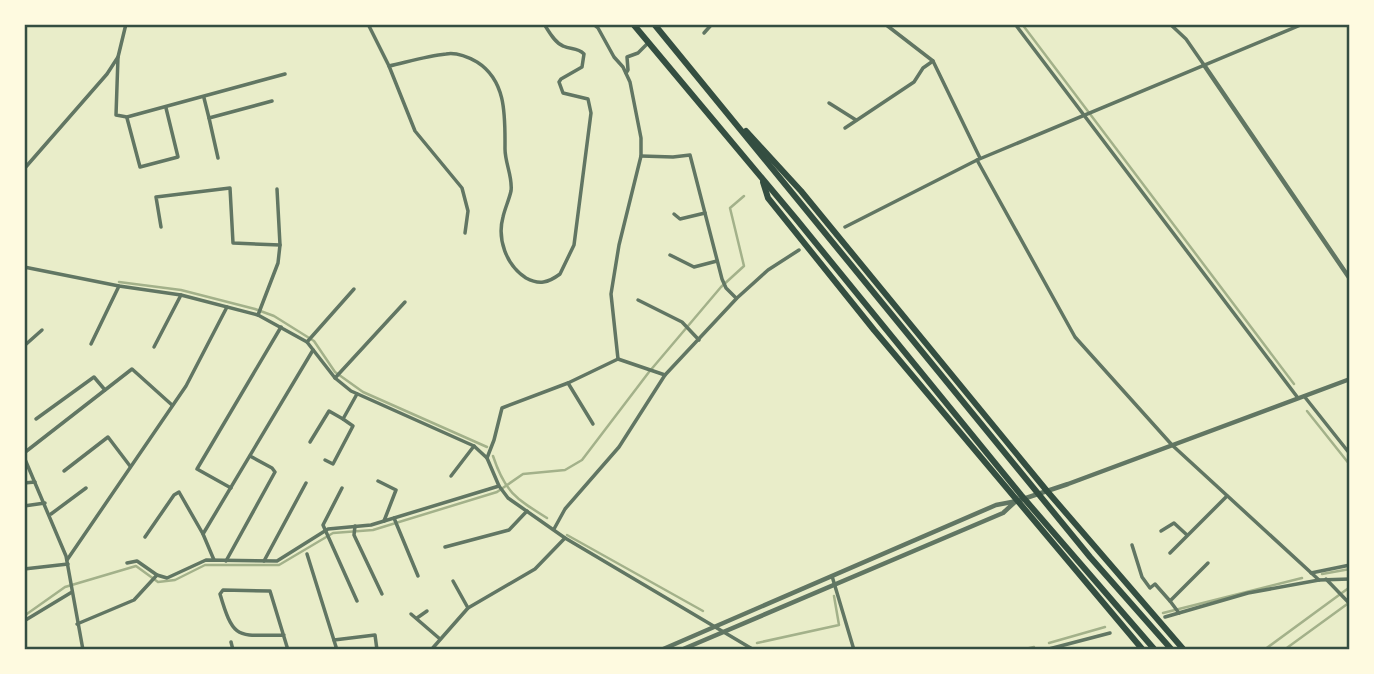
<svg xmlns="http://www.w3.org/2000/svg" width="1374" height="674" viewBox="0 0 1374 674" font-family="'Archivo Narrow',sans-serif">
  <rect width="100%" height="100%" fill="#e9edc9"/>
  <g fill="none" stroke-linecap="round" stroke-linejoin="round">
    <!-- stream -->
    <g stroke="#a3b18a" stroke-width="2.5">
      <polyline points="1022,24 1294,384"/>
      <polyline points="119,282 181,290 255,309 274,316 314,341 335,372 363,392 487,447"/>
      <polyline points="1307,411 1350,465"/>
      <path d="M493,456C505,492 515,498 547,518"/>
      <polyline points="567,535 703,611"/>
      <polyline points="1322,574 1350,569"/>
      <polyline points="1163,613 1302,578"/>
      <polyline points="24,616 65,587 136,566 158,582 175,580 205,565 279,565 333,533 373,530 497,492 523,474 565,470 582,460 649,372 721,287 744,266 730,208 744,196"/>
      <polyline points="757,643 839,625 834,596"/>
      <polyline points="1049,643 1105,627"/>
      <polyline points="1025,649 1034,647"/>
      <polyline points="1264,650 1350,587"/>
      <polyline points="1284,650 1350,602"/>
    </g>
    <!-- minor -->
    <g stroke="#617663" stroke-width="3.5">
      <polyline points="368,24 389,66 415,131 462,188 468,211 465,233"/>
      <polyline points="593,24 598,28 614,57 623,67 630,82 641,138 641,156 619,245 611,294 618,359"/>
      <polyline points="885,24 933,61 980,158"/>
      <polyline points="1015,24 1298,398"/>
      <polyline points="1170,24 1186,39 1204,65"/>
      <polyline points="704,33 712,24"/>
      <polyline points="118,57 116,115 127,117 285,74"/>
      <path d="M389,66C407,62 427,56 446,54C457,52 468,57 477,62C507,81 505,117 505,149C505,163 513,178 511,191C509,200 505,208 503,217C497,239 506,265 526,278C539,285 548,283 560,274L574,245L591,113L588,99L563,93L559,82L561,79L582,67L584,54C577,47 571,50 563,46C555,43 549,32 544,24"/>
      <polyline points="626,73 628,70 627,57 638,53 648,43"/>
      <polyline points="204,98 209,118"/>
      <polyline points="829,103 856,120"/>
      <polyline points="127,118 140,167 178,157 166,108"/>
      <polyline points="845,128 914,82 923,68 933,61"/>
      <polyline points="641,156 673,157 690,155 722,279 726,288 736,298"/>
      <polyline points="218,158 209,118 272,101"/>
      <polyline points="977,160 1075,337 1172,445 1319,580"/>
      <polyline points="24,169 107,74 118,57 126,24"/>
      <polyline points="674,214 680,219 705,213"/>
      <polyline points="161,227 156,197 230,188 233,243 280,245"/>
      <polyline points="845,227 977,160 1303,24"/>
      <polyline points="670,255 694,267 717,261"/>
      <polyline points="24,267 119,286 181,295 258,315 307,342 335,378 351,391 474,446 487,458 499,486 508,498 565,538 754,650"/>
      <polyline points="638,300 682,322 699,340"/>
      <polyline points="258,315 278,263 280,245 277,189"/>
      <polyline points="307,342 354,289"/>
      <polyline points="91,344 119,286"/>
      <polyline points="24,346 42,330"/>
      <polyline points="154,347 181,295"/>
      <polyline points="335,378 405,302"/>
      <polyline points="568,383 593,424"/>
      <polyline points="1304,396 1350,454"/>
      <polyline points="36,419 94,377 105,390"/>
      <polyline points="310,442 329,411 343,419 357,394"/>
      <polyline points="24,453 132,369 172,405"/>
      <polyline points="24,457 66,556 83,650"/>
      <polyline points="487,458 494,440 502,408 568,383 618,359 665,375"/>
      <polyline points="325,460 333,464 353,426 343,419"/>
      <polyline points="64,471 108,437 130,466"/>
      <polyline points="451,476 474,446"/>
      <polyline points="378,481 396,490 384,521"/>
      <polyline points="24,483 35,482"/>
      <polyline points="231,488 197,469 281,327"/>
      <polyline points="342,488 323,525 357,601"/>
      <polyline points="24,506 45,503"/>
      <polyline points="51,514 86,488"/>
      <polyline points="394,518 418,576"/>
      <polyline points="355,526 354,535 382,594"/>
      <polyline points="554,529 565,509 619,447 665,375 737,298 768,270 799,250"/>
      <polyline points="1161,531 1174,523 1187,535"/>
      <polyline points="145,537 174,495 179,492 203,534"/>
      <polyline points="1132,545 1142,577 1150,588 1155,584 1170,601"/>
      <polyline points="445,547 509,530 527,511"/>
      <polyline points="1170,553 1227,496"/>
      <polyline points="307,554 337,650"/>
      <polyline points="67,560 186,386 227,307"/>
      <polyline points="214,560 203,534 313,350"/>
      <polyline points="226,561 275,472 272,468 250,456"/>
      <polyline points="264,561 306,483"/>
      <polyline points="127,563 137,561 157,575 167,578 206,560 277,561 328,529 371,525 499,486"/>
      <polyline points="24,569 68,564"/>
      <polyline points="1311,573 1350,565"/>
      <polyline points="832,576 854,650"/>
      <polyline points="1326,579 1350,604"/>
      <polyline points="453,581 468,608"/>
      <polyline points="1179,613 1170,601 1208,563"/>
      <polyline points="411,614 440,639"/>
      <polyline points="1165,617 1248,593 1319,580 1350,579"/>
      <polyline points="417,618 427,611"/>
      <polyline points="24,621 72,592"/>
      <polyline points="77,624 134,600 157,575"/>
      <path d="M284,635C238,635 234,642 220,594L223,590L270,591L288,650"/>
      <polyline points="334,640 375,635 377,650"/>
      <polyline points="231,642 233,650"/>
      <polyline points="431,650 468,608 535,569 565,538"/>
      <polyline points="1045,650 1110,633"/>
    </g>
    <!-- tertiary -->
    <g stroke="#617663" stroke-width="4.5">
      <polyline points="1204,65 1350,279"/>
      <polyline points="661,650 996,505 1017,501 1068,484 1350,379"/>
      <polyline points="681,650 1003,513 1016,501"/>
    </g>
    <!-- trunk -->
    <g stroke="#344e41" stroke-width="6">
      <polyline points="633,24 797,220 1021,495 1155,650"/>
      <polyline points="654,24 1090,557 1172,650"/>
      <polyline points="746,131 801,191 1047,491 1184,650"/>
      <polyline points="763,182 768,198 874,330 1143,650"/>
    </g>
  </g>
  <!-- border -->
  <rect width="1374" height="674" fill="none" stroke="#fefae0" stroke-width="52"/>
  <rect x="26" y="26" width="1322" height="622" fill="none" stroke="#344e41" stroke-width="2.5"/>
</svg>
